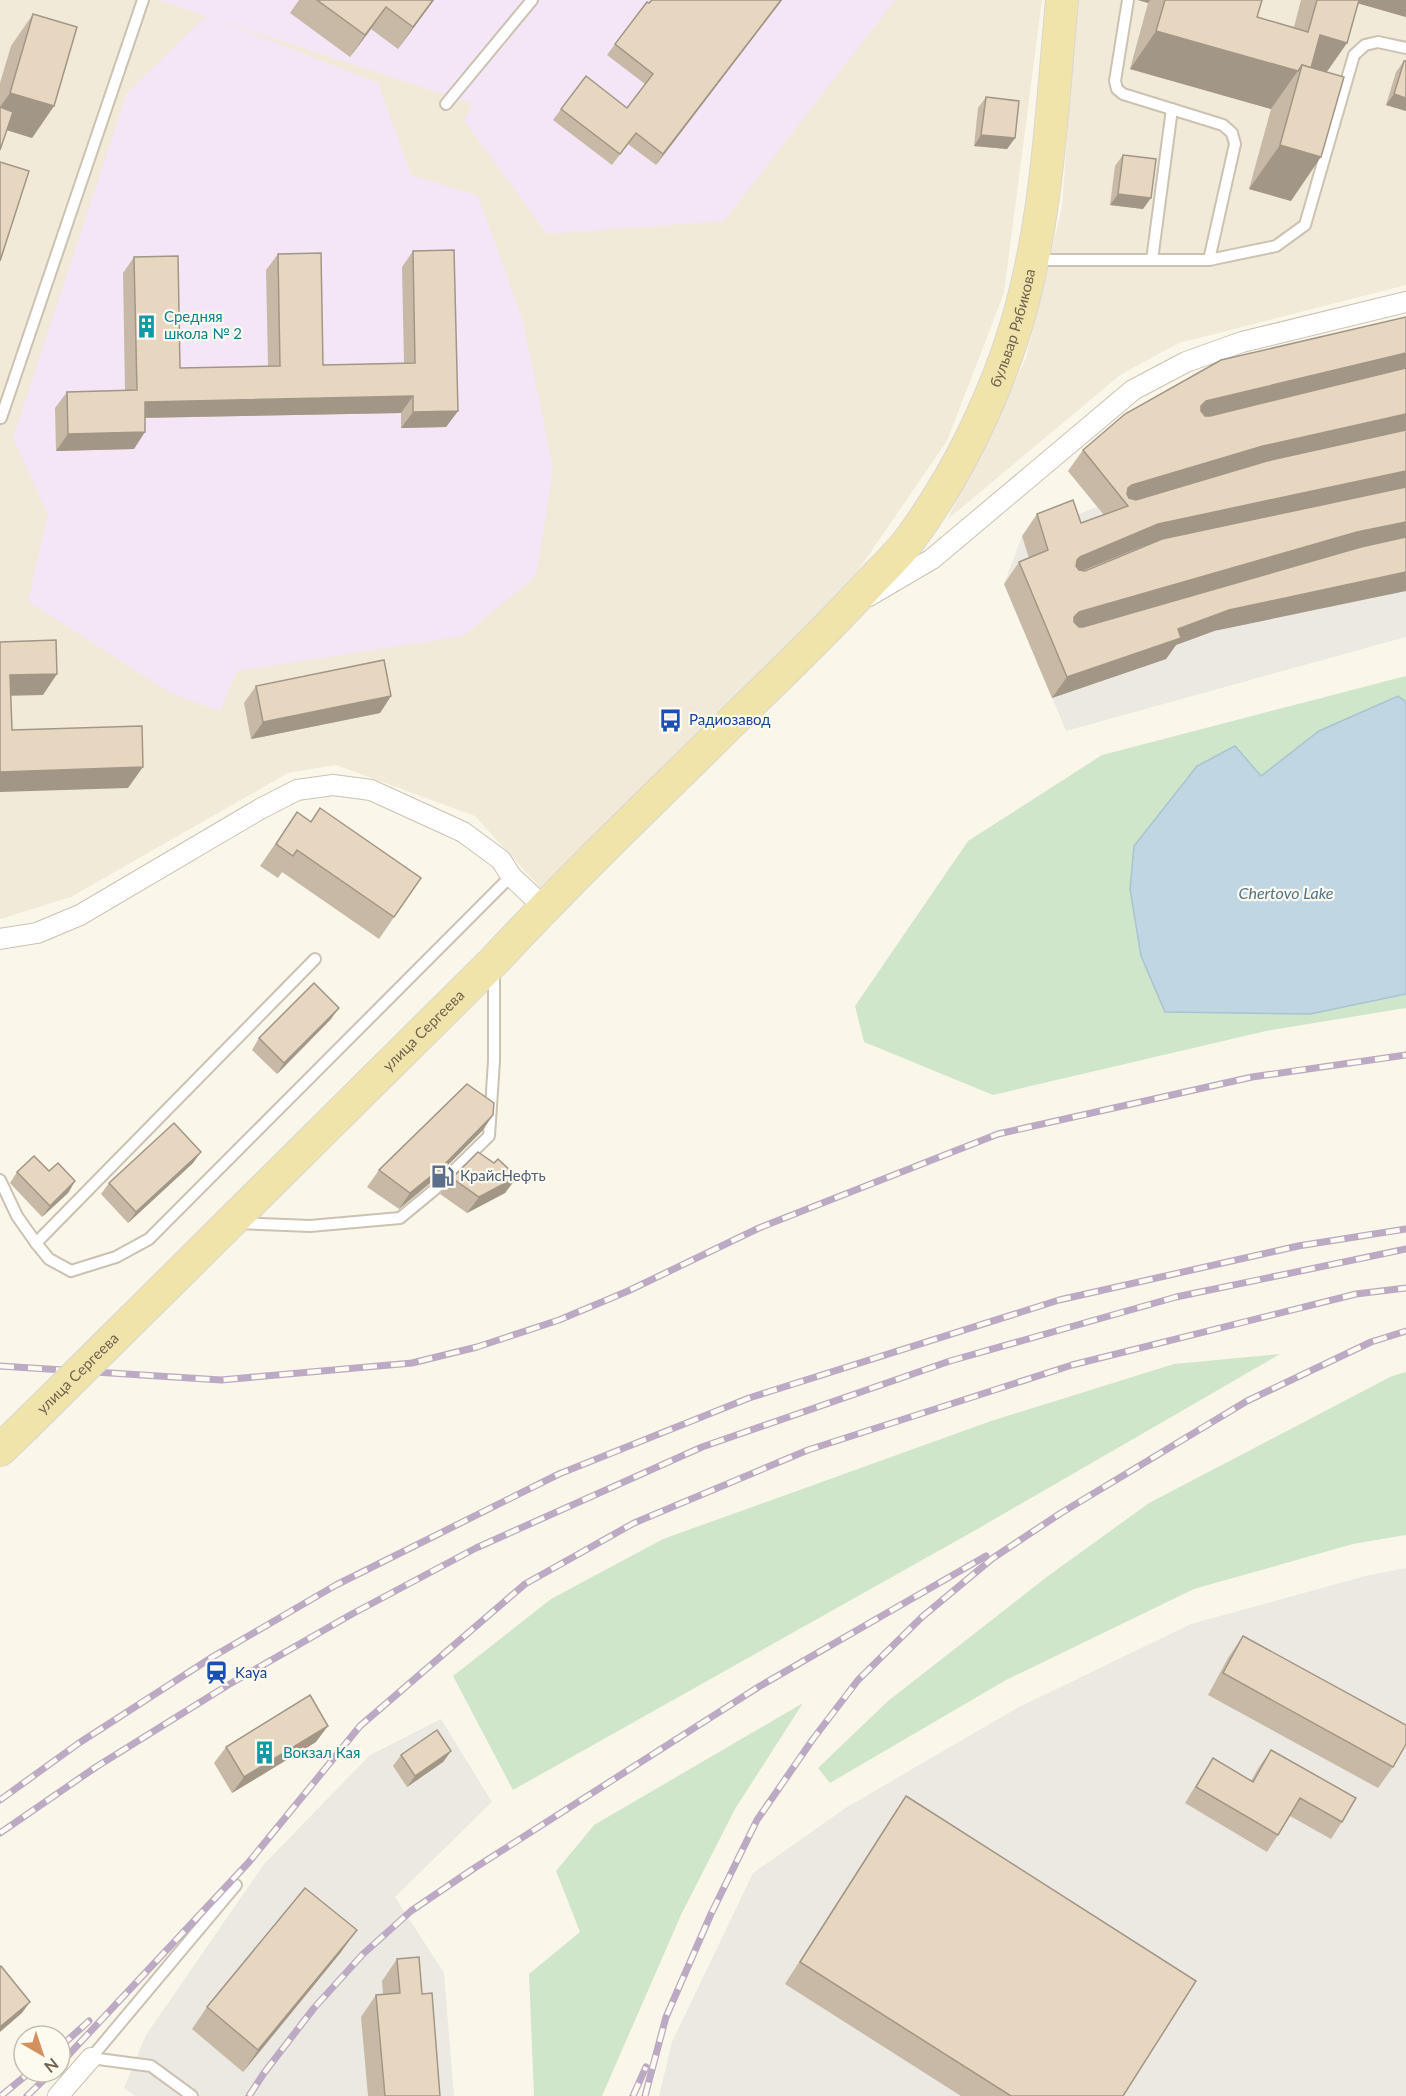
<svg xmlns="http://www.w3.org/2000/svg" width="1406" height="2096" viewBox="0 0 1406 2096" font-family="Lato,sans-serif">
  <rect width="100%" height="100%" fill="#faf7ea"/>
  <!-- residential -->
  <g fill="#f1ead9">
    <polygon points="0,0 1042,0 1004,293 947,441 835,604 545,893 475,816 336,765 288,773 71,897 0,919"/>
    <polygon points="1077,0 1406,0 1406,285 1179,343 1120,375 947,520 1026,358 1062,207"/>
  </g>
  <!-- industrial -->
  <g fill="#ece9e2">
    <polygon points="1406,335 1406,637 1066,731 1004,584 1022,536 1097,507 1068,471"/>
    <polygon points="1406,1568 1406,2096 659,2096 672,2042 753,1873 847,1807 1017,1708 1191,1624 1369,1575"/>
    <polygon points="441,1719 492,1802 395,1897 444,1973 454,2096 135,2096 124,2088 146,2035 264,1864 370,1755"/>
  </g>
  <!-- education -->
  <polygon fill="#f4e6f7" points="159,0 895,0 724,221 547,234 464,120 473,104 221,21 378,83 411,175 478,196 523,321 553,469 536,576 463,636 237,671 220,711 172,694 28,601 48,514 13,438 127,93 206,16"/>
  <!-- green -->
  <g fill="#d0e6ca">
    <polygon points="1406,676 1406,702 1398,697 1319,731 1261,776 1242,1012 1310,1014 1406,994 1406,1008 1266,1031 993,1095 864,1042 855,1006 968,841 1102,755"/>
    <polygon points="1280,1354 981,1527 513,1790 453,1676 551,1599 663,1539 991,1421 1174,1364"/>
    <polygon points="1406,1372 1406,1535 1353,1544 1194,1589 1006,1680 830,1783 818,1768 888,1701 1048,1576 1149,1503 1392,1376"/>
    <polygon points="803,1703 735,1809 681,1915 602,2096 534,2096 529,1974 580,1932 556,1871 594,1825"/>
  </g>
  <!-- water -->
  <polygon fill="#c0d6e2" stroke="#a8c3d2" stroke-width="1.5" points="1398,696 1406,702 1406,994 1310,1014 1165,1012 1141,956 1130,889 1134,846 1197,766 1235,746 1261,776 1319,731"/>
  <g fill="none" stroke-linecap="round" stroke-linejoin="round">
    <defs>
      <g id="lane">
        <polyline points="1128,0 1115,81 1117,89 1123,94 1223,125 1232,133 1235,144 1209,260"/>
        <polyline points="446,104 532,0"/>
        <polyline points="1034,257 1050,260 1209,260 1276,246 1305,225 1354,55 1365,45 1378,42 1406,48"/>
        <polyline points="1152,260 1172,109"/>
        <polyline points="1,418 143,0"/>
        <polyline points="315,959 36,1243 49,1259 71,1271 116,1257 149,1239 511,876"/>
        <polyline points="0,1180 17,1216 36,1243"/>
        <polyline points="237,1223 310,1226 400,1218 434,1190 489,1136 494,1061 494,971"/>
        <polyline points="91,2058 236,1885"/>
        <polyline points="91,2058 151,2066 192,2096"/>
      </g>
      <g id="street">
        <polyline points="869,596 932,559 1133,390 1186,362 1242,342 1406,302"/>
        <polyline points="0,939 37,933 80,915 260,809 297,790 333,785 371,790 463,832 501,860 511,876 544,907"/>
        <polyline points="58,2096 91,2058"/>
      </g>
      <g id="primary">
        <path id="s1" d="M134,1318L494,961C573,876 658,795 741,713C784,671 828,629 868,585C881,571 896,557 908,542C951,484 984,419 1008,351C1047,239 1051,117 1062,0"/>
        <polyline points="0,1450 24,1427"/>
      </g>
    </defs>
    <!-- lane casing -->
    <use href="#lane" stroke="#cbc2b1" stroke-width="14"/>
    <!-- street casing -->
    <use href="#street" stroke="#cbc2b1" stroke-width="22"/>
    <!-- primary casing -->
    <use href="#primary" stroke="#dad6d2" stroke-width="34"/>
    <!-- lane -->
    <use href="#lane" stroke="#fff" stroke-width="10"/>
    <!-- street -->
    <use href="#street" stroke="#fff" stroke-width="20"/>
    <!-- primary -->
    <use href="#primary" stroke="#f0e4ab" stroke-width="32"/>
    <defs>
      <g id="rail">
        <polyline points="0,1366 221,1380 412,1363 477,1347 559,1320 628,1291 759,1228 998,1134 1252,1077 1406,1055"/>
        <polyline points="0,1800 79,1743 214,1656 336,1585 559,1474 749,1398 1059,1300 1298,1246 1406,1229"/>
        <polyline points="0,1833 96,1767 228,1685 352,1614 476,1548 702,1447 950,1361 1176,1297 1406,1249"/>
        <polyline points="60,2047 89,2021"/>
        <polyline points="60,2064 249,1862 360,1726 525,1584 634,1523 808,1450 1072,1365 1356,1294 1406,1288"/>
        <polyline points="1,2096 30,2072"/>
        <polyline points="27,2096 52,2072"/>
        <polyline points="249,2096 264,2073 314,2008 363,1954 411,1911 473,1869 760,1686 986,1556"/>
        <polyline points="633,2096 646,2067"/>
        <polyline points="645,2096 666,2017 711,1914 757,1820 813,1739 858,1680 922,1617 993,1558 1061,1513 1247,1401 1371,1342 1406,1331"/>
      </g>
    </defs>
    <!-- rail casing -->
    <use href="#rail" stroke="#bca9c3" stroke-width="7"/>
    <!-- rail -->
    <use href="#rail" stroke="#fdfaf0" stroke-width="4.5" stroke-dasharray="14" stroke-linecap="butt"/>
    <defs>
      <g id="primary-bridge">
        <path id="s2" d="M24,1427L134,1318"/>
      </g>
    </defs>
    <!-- primary-bridge casing -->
    <use href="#primary-bridge" stroke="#dad6d2" stroke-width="34" stroke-linecap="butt"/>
    <!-- primary-bridge -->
    <use href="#primary-bridge" stroke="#f0e4ab" stroke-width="32"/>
  </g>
  <!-- wall -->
  <g fill="#c7b9a5" fill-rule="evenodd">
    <polygon points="299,0 434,0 398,49 371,29 350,57 290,13"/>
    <polygon points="782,0 656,165 628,144 612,165 553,120 561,109 627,108 645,84 607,55 615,44 649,3"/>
    <polygon points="1138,0 1262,0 1257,17 1294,27 1301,0 1406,0 1406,17 1358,3 1347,43 1327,72 1291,201 1249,189 1271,109 1130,69 1148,3"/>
    <polygon points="33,14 54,106 32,138 7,130 0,150 0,83 11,46"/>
    <polygon points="1404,61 1406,111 1386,105 1396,72"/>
    <polygon points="986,97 1015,138 1007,149 974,146 978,108"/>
    <polygon points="1123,155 1143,209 1110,205 1115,166"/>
    <polygon points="413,251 458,411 446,427 401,428 401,413 145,418 134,449 56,451 55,408 67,392 125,391 123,273 134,257 180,368 268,366 266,270 278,254 323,365 404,363 402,267"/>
    <path d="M1125,414L1214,631L1176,645L1166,659L1052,698L1004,584L1019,562L1029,558L1022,536L1037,514L1081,523L1104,515L1068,471L1083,450ZM1148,545L1085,571L1083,570L1143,546Z"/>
    <polygon points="256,686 391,696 380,713 251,739 244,703"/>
    <polygon points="297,812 311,821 421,878 379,939 282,872 278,878 260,866"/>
    <polygon points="331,1019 277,1074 252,1050 259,1038"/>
    <polygon points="493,1115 482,1131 429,1184 399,1209 367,1187 379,1170"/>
    <polygon points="193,1163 128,1223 101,1194 109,1183"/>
    <polygon points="494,1163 517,1177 505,1193 467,1213 440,1194 452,1178"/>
    <polygon points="49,1171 75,1181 68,1193 42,1217 10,1183 17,1172"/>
    <polygon points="1243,1636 1393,1767 1378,1788 1208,1695 1228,1658"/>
    <polygon points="316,1742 232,1793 214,1763 226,1747"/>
    <polygon points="1271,1750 1342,1822 1331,1839 1290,1816 1278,1835 1267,1852 1185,1803 1202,1775 1213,1758 1251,1781 1259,1767"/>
    <polygon points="451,1751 443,1762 407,1787 393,1766 401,1755"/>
    <polygon points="906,1796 1123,2096 961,2096 785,1984 891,1818"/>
    <polygon points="341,1952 243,2072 192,2029 207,2007"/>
    <polygon points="397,1959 422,1994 440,2096 368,2096 361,2017 376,1995 383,1994 382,1981"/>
  </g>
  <!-- shaded-wall -->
  <g fill="#a29686">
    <polygon points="433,0 434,0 398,49 413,27"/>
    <polygon points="781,0 782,0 656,165 663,154"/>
    <polygon points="1138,0 1150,0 1148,3"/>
    <polygon points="1346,0 1406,0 1406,17"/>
    <polygon points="386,7 371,29 350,57 365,35"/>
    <polygon points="1156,31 1320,35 1347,43 1320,81 1302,65 1271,109 1130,69"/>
    <polygon points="10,93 54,106 32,138 0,128 0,107"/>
    <polygon points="1394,94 1406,98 1406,111 1386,105"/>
    <polygon points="981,135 1015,138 1007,149 974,146"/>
    <polygon points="1280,145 1321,157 1291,201 1249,189"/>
    <polygon points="1118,194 1151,198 1143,209 1110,205"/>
    <polygon points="1406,353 1406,371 1191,423 1201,406 1206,401"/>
    <polygon points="413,396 401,413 133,418 145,402"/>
    <polygon points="458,411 446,427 401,428 413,412"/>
    <polygon points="1406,414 1406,433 1127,504 1122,497 1128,488 1132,485 1263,446"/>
    <polygon points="145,432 134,449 56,451 68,434"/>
    <polygon points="1406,471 1406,490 1143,546 1065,578 1077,560 1080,557 1158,524"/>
    <polygon points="1406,522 1406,541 1059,639 1074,617 1079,612 1357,532"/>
    <polygon points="1406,572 1406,591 1214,631 1176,645 1166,659 1052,698 1067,677 1178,629 1229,610"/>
    <polygon points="57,674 43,695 0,696 10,675"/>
    <polygon points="391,696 380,713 251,739 263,722"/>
    <polygon points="143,767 128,788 0,792 0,772"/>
    <polygon points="339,1008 331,1019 277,1074 284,1063"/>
    <polygon points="493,1115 482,1131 429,1184 399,1209 410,1193"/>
    <polygon points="201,1152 193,1163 128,1223 136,1212"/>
    <polygon points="517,1177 505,1193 467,1213 479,1197"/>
    <polygon points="75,1181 68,1193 42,1217 50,1206"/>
    <polygon points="328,1726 316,1742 232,1793 244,1777"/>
    <polygon points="451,1751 443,1762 407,1787 415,1776"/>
    <polygon points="357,1930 341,1952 243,2072 258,2050"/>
    <polygon points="30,2002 22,2013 0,2032 0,2027"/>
  </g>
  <!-- building -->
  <g fill="#e7d7c0" stroke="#a29686" stroke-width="1.5">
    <polygon points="317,0 433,0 413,27 386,7 365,35"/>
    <polygon points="652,0 781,0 663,154 636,133 620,154 561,109 586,76 627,108 653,74 615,44 647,2 649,3"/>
    <polygon points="1165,0 1262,0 1257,17 1308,32 1317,0 1359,0 1347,43 1320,35 1311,68 1302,65 1298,71 1156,31"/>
    <polygon points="33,14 77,27 54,106 10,93"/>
    <polygon points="1404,61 1406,61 1406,98 1394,94"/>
    <polygon points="1302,65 1344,77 1321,157 1280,145"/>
    <polygon points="986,97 1019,101 1015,138 981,135"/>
    <polygon points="0,107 13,112 0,150"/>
    <polygon points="1123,155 1156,159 1151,198 1118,194"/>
    <polygon points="0,162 29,171 0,261"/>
    <polygon points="454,250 458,411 413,412 413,396 145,402 145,432 68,434 67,392 137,390 134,257 178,256 180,368 280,366 278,254 321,253 323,365 415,363 413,251"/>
    <polygon points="1406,317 1406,353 1206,401 1201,406 1201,411 1205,416 1210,416 1406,368 1406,414 1263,446 1132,485 1128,488 1127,494 1129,498 1136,500 1267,461 1406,430 1406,471 1158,524 1080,557 1077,560 1076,566 1079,570 1085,571 1162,539 1406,487 1406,522 1357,532 1079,612 1074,617 1074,622 1079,627 1083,627 1361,547 1406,537 1406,572 1229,610 1178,629 1181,638 1067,677 1019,562 1048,550 1037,514 1073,500 1081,523 1128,506 1083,450 1125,414 1221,360"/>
    <polygon points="56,640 57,674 10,675 12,730 142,726 143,767 0,772 0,642"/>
    <polygon points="384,660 391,696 263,722 256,686"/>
    <polygon points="320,808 421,878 394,917 297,850 293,856 276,844 297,812 311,822"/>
    <polygon points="314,983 339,1008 284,1063 259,1038"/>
    <polygon points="467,1084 494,1103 493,1115 441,1168 410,1193 379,1170"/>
    <polygon points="174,1123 201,1152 136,1212 109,1183"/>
    <polygon points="478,1152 494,1163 498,1159 517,1177 479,1197 452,1178"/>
    <polygon points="34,1156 49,1171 58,1163 75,1181 50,1206 17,1172"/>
    <polygon points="1243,1636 1406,1725 1406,1744 1393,1767 1223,1673"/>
    <polygon points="310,1695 328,1726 244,1777 226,1747"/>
    <polygon points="437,1730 451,1751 415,1776 401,1755"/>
    <polygon points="1271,1750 1356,1798 1342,1822 1300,1798 1278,1835 1196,1787 1213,1758 1253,1782"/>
    <polygon points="906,1796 1196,1981 1123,2096 1011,2096 800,1962"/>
    <polygon points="305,1888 357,1930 258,2050 207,2007"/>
    <polygon points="419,1957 422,1994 432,1993 440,2096 385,2096 376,1995 400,1993 397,1959"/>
    <polygon points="1,1966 30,2002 0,2027 0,1967"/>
  </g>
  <!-- icons -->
  <defs>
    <symbol id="building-bare" viewBox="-9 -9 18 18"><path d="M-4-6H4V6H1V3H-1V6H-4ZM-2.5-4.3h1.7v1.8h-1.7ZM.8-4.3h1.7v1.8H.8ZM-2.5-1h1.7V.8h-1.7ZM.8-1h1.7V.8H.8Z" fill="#0f9aa8" stroke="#fdfaf0" stroke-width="2.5" paint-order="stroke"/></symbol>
    <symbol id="bus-bare" viewBox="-9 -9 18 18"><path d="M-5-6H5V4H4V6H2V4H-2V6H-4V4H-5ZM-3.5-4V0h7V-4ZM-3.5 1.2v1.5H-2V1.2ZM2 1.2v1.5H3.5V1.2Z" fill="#1a4fb4" stroke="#fdfaf0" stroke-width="2.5" paint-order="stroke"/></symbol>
    <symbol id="fuel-bare" viewBox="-9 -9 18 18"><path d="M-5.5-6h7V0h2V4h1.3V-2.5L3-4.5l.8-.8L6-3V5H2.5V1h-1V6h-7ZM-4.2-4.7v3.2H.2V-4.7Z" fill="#5c6f8a" stroke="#fdfaf0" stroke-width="2.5" paint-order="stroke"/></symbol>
    <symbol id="station-bare" viewBox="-9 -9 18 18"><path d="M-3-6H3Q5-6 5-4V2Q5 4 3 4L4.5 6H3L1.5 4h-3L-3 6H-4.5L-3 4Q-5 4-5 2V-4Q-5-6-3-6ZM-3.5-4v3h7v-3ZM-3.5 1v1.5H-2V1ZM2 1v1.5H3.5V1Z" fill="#1a4fb4" stroke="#fdfaf0" stroke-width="2.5" paint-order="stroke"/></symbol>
  </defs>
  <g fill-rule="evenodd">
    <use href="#building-bare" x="130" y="310" width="33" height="33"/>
    <use href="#bus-bare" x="654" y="704" width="33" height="33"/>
    <use href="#fuel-bare" x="426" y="1160" width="33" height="33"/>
    <use href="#station-bare" x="200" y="1656" width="33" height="33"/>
    <use href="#building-bare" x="248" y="1736" width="33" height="33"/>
  </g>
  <g text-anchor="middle" stroke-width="4.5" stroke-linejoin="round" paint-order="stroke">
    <!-- culture labels -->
    <g font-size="15" fill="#0d838f" stroke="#fdfaf0" text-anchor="start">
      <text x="164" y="322">Средняя<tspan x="164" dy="17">школа № 2</tspan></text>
      <text x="283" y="1758">Вокзал Кая</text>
    </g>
    <!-- street labels -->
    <g font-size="15" fill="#726350" stroke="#fdfaf0">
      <text dy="5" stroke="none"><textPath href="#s1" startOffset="1336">бульвар Рябикова</textPath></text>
      <text dy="5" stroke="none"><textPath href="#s1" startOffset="408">улица Сергеева</textPath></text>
      <text dy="5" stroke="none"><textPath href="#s2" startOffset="76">улица Сергеева</textPath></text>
    </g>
    <!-- transit labels -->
    <g font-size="15" fill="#164399" stroke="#fdfaf0" text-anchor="start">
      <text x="689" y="725">Радиозавод</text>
      <text x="235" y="1678">Kaya</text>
    </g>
    <!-- service labels -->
    <g font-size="15" fill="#4e5e75" stroke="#fdfaf0" text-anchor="start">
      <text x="460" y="1181">КрайсНефть</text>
    </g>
    <!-- water labels -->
    <g font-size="16" font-style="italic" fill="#507489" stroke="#fdfaf0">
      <text x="1286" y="899">Chertovo Lake</text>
    </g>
  </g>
  <!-- north arrow -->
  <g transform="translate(42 2054) rotate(141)"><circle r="28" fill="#fdfaf0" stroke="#c5beb0" stroke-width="1.5"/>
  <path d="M0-4.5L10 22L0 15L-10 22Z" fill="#d4905f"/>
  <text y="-9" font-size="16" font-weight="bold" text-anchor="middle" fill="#726350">N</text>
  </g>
</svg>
